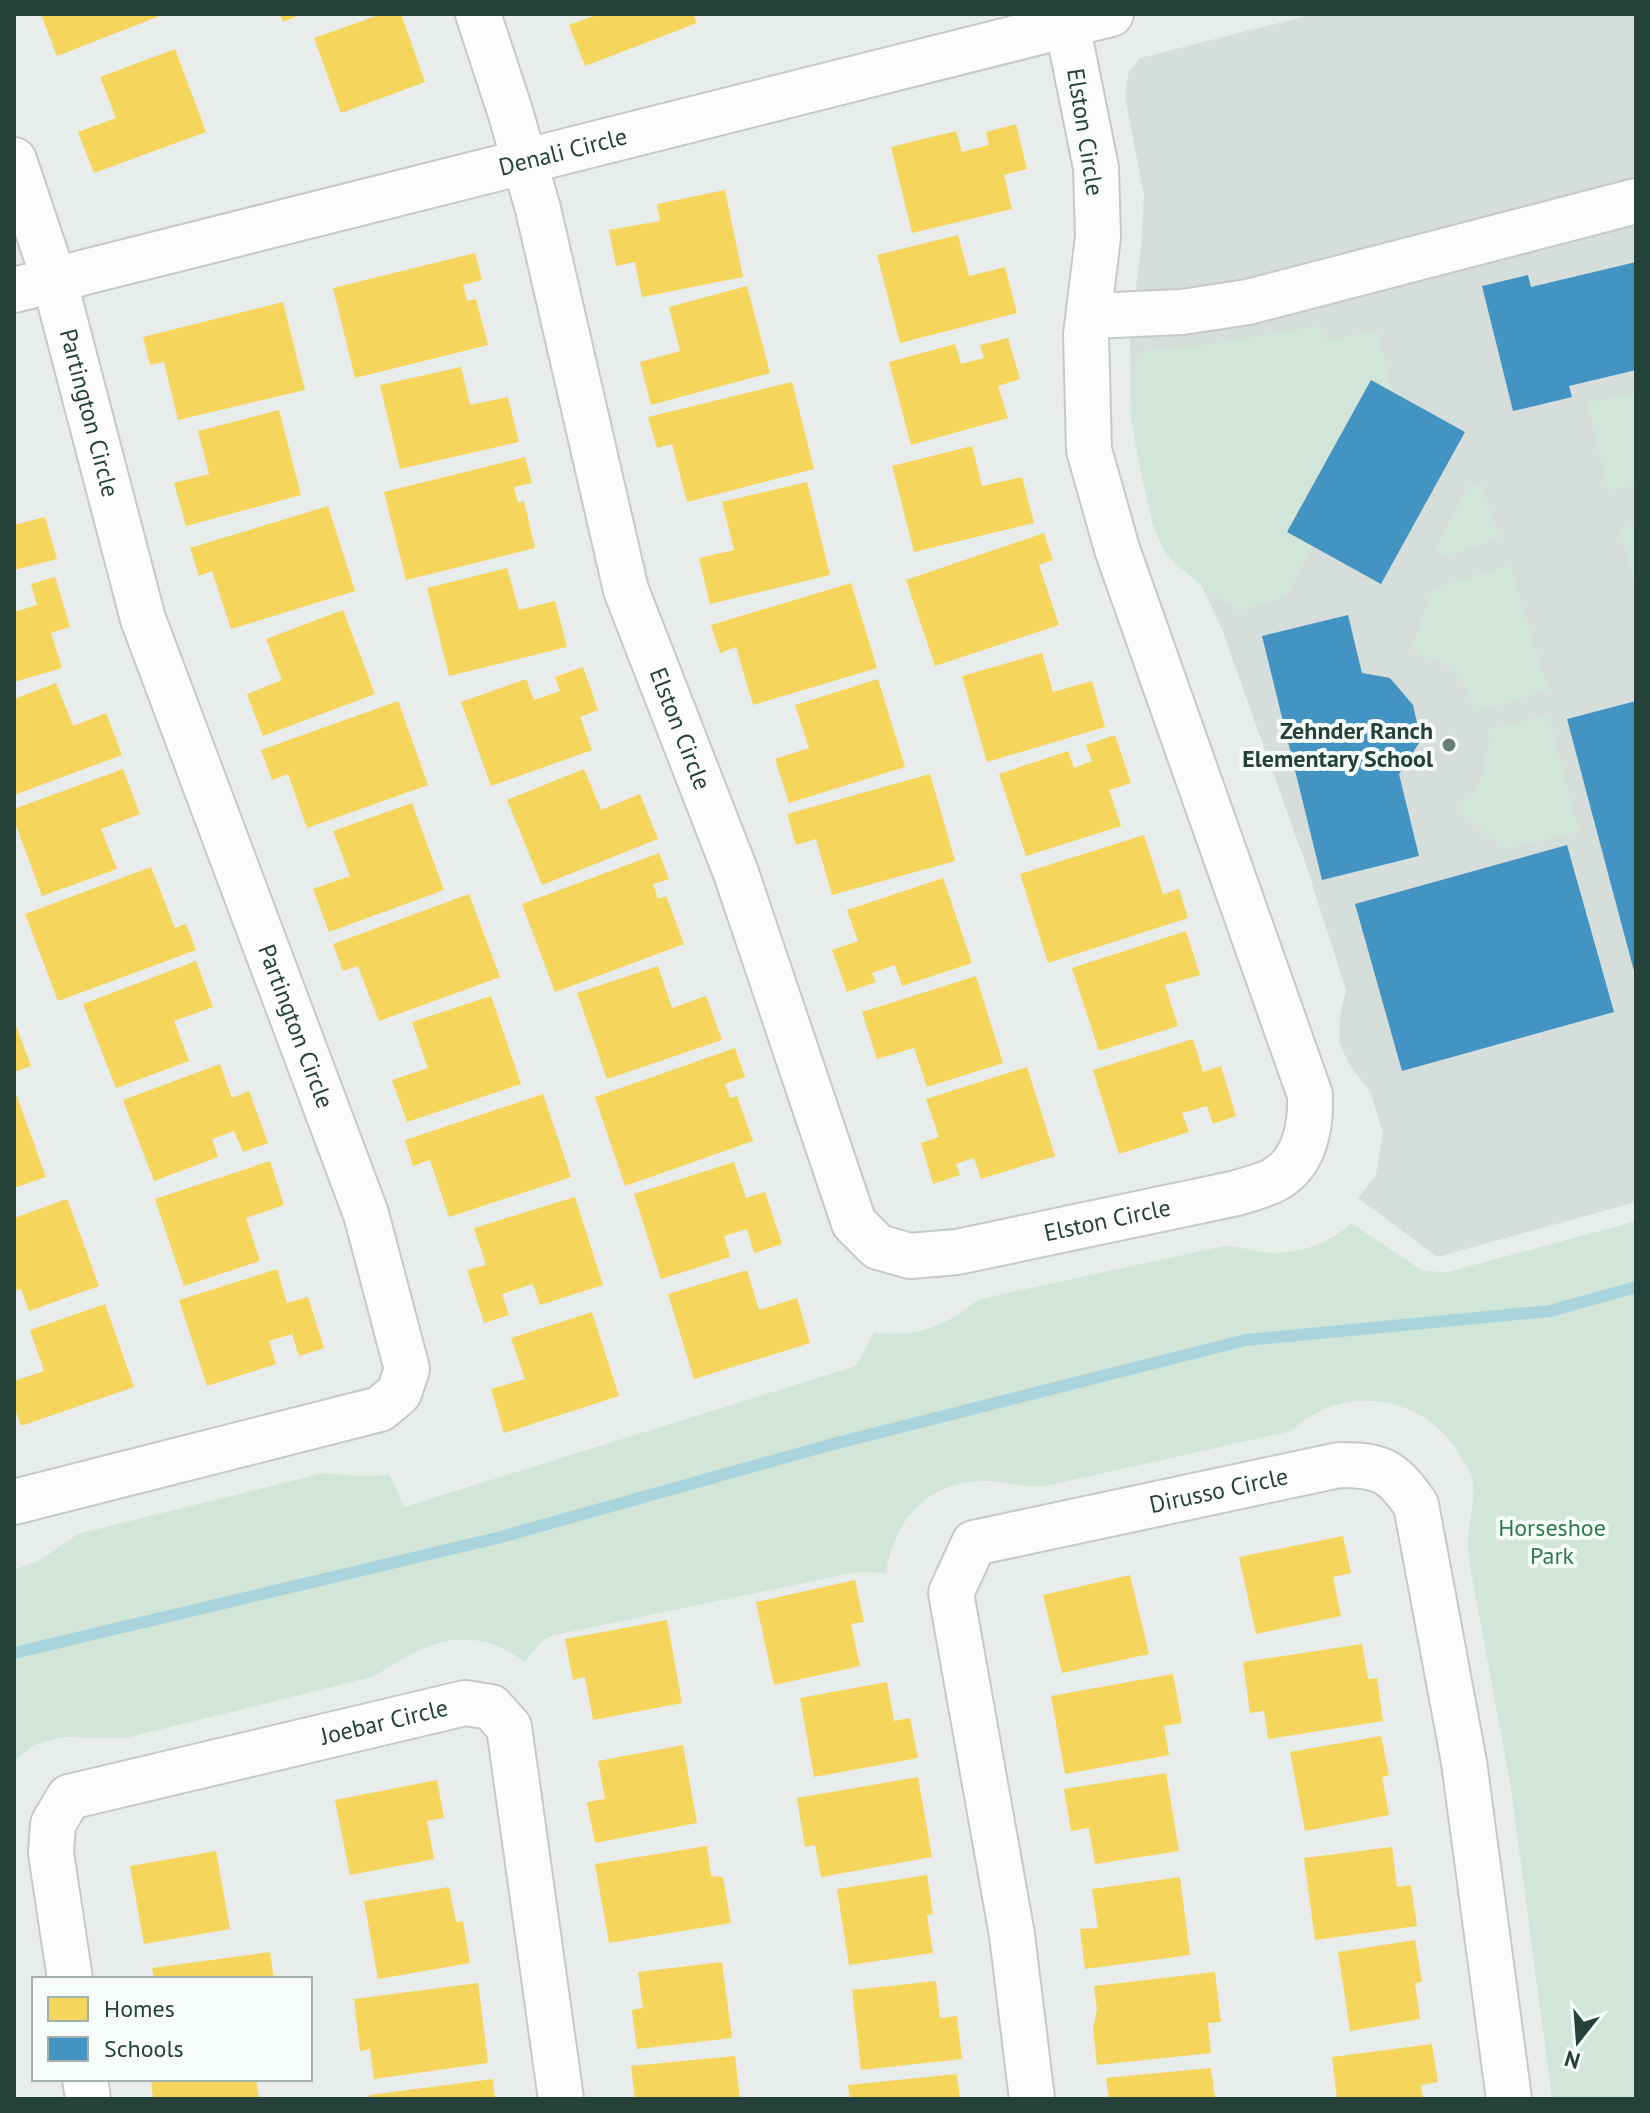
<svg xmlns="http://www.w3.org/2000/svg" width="1650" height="2113" viewBox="0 0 1650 2113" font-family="'PT Sans',sans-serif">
  <rect width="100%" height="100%" fill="#e8edeb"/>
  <!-- built -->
  <polygon fill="#d6dedb" points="1314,14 1636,14 1636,1202 1437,1257 1358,1198 1376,1175 1383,1133 1371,1094 1348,1062 1339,1042 1340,1015 1346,990 1305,862 1221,627 1201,584 1165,551 1152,521 1131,417 1130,334 1141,247 1144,196 1125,97 1128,74 1140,58"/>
  <!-- green -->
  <g fill="#d1e6d8">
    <path d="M1320,326L1324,342L1377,330L1393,392L1370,380L1287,531L1312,545L1286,597L1238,611C1214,594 1186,576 1166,553C1152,535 1134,441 1131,416C1130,397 1134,379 1137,361L1150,350L1192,347Z"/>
    <polygon points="1636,393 1636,484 1608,491 1588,403"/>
    <polygon points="1470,483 1481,484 1499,539 1441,557 1437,546"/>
    <polygon points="1636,525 1636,587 1620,529"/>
    <path d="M1510,565L1548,690L1475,712C1461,669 1453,666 1411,651L1433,589Z"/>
    <polygon points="1548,715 1579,831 1504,849 1459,809 1478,787 1490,742 1487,730"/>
    <path d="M1636,1221V2099H1552L1511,1788L1470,1566C1469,1556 1467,1545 1468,1536C1470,1515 1477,1495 1471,1475C1470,1469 1465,1464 1462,1459C1428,1395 1344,1381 1291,1431L1046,1486C1025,1488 1005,1481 985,1481C926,1482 895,1519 886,1573L856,1572L550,1636L541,1642L525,1662C469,1621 426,1642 375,1676L126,1738L61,1737L34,1745L14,1761V1570L40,1560L78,1534L323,1473L357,1476L390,1475L404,1507L856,1366L874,1332C904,1337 933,1331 959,1314C968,1308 974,1301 985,1298L1224,1246C1238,1246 1249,1250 1262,1252C1294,1256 1328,1245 1351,1223L1423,1271L1448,1272Z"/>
  </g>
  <!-- homes -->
  <g fill="#f6d55c">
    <polygon points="41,14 165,14 57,56"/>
    <polygon points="280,14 302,14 283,22"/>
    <polygon points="382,14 401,14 425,82 341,113 314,38"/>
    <polygon points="599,14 693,14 697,23 585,66 569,25"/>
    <polygon points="175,49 206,132 94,173 78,132 116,118 100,77"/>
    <polygon points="1016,124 1027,169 1004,175 1012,209 912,233 891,147 956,131 962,152 989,145 986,132"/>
    <polygon points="725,190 743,277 642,297 635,262 616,266 609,230 660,221 657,204"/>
    <polygon points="958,235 969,276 1005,267 1017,313 900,343 877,255"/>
    <polygon points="475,253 482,280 463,285 467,301 476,299 488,345 355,378 333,288"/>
    <polygon points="747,286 770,373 651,405 640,362 680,351 669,307"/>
    <polygon points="283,302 305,390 178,420 164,362 150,365 143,337"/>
    <polygon points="1008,338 1020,379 998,386 1008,418 911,445 889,362 955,344 961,364 984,358 980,345"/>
    <polygon points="461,367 470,405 508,397 519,442 400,469 380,385"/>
    <polygon points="792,382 814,469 687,502 672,444 657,448 648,417"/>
    <polygon points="279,410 301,495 186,526 174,483 209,474 198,431"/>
    <polygon points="972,446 982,486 1022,477 1034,523 914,552 892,466"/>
    <polygon points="525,457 532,483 514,487 518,503 524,501 535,548 406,580 384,492"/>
    <polygon points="807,482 830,575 710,604 699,558 734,550 722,502"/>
    <polygon points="328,506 355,591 231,629 212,571 199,576 190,548"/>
    <polygon points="45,517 57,559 14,570 14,525"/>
    <polygon points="1044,533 1053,560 1039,565 1059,625 935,666 906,580"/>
    <polygon points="507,568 519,610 555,601 567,647 449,676 427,588"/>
    <polygon points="55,577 70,627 51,633 62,668 14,682 14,612 37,605 31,584"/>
    <polygon points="851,583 877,668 753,705 736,647 720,653 711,625"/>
    <polygon points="343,610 375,694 263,736 247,694 282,680 266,639"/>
    <polygon points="1042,653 1053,692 1092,681 1105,727 987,762 962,676"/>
    <polygon points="583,667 598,710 580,717 592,750 491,786 461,702 526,679 534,700 560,691 555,677"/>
    <polygon points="878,679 905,767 789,803 775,759 809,748 795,705"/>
    <polygon points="56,683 73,726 106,713 122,755 14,795 14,699"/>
    <polygon points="398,701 428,785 307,828 288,774 272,780 261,750"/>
    <polygon points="1115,735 1131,783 1109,790 1121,826 1026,856 999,774 1068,751 1074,768 1092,761 1086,745"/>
    <polygon points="123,769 140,814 101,829 117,869 42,896 14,820 14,809"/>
    <polygon points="584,769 601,810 640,794 658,839 542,885 507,800"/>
    <polygon points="930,774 955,861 832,895 816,839 796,845 787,814"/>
    <polygon points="412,803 444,890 329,932 313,889 350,876 333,831"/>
    <polygon points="1144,835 1163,894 1179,889 1188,918 1048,963 1020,874"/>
    <polygon points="659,853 669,879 653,884 658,899 666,896 684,944 555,992 522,904"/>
    <polygon points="151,867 175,928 186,924 196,950 58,1001 25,914"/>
    <polygon points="943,878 972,963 902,986 895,965 872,973 876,982 847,992 832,950 858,941 847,910"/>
    <polygon points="469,894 500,977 379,1021 358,966 343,971 333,944"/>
    <polygon points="1186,931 1200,975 1165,985 1178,1026 1099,1051 1072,968"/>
    <polygon points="196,961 213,1007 174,1021 189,1061 116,1088 83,1004"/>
    <polygon points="658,966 672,1008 706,996 722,1040 607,1079 577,993"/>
    <polygon points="976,976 1003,1063 927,1087 914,1048 877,1059 862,1012"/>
    <polygon points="491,996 521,1084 407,1122 392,1080 428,1068 412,1022"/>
    <polygon points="14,1021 31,1066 14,1072"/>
    <polygon points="1193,1039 1203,1072 1221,1066 1236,1116 1213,1124 1207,1106 1182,1113 1189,1132 1119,1154 1093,1070"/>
    <polygon points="735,1048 745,1077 725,1084 730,1098 737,1096 753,1141 625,1186 595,1097"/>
    <polygon points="220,1064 232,1098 249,1091 268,1143 243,1152 234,1131 212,1139 218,1157 154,1181 123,1100"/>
    <polygon points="1027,1067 1055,1156 981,1179 974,1158 956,1164 960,1175 933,1184 921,1143 939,1137 926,1099"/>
    <polygon points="16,1094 46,1177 14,1188 14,1095"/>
    <polygon points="543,1094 571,1177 449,1217 430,1160 413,1166 405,1140"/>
    <polygon points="270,1161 284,1205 246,1218 260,1261 184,1286 155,1199"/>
    <polygon points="734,1162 746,1198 765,1192 782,1244 754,1253 747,1229 724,1236 730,1257 661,1279 634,1194"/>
    <polygon points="575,1197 603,1285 540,1305 533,1284 502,1294 509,1315 484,1323 467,1270 486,1265 474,1228"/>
    <polygon points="67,1199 99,1286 29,1311 21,1289 14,1291 14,1218"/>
    <polygon points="277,1269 287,1303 308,1297 324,1348 299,1356 292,1334 269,1341 276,1364 207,1386 179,1300"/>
    <polygon points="747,1270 759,1310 797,1298 810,1343 694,1379 668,1294"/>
    <polygon points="105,1304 134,1387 21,1426 14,1406 14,1381 44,1371 30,1330"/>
    <polygon points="592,1312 619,1396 504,1433 491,1389 525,1379 511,1338"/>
    <polygon points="1343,1536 1351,1573 1333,1577 1341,1616 1256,1634 1239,1557"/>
    <polygon points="1130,1575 1149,1654 1062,1673 1043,1595"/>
    <polygon points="855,1580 864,1622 851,1624 860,1666 774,1685 756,1602"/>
    <polygon points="667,1620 682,1703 593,1720 585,1677 573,1680 565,1639"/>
    <polygon points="1362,1644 1368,1679 1377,1678 1383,1721 1268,1739 1264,1711 1250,1713 1243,1662"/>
    <polygon points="1173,1674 1182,1723 1164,1726 1169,1755 1065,1774 1051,1696"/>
    <polygon points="887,1682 894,1721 910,1718 918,1758 814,1777 800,1698"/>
    <polygon points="1381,1736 1389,1775 1382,1777 1389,1815 1305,1831 1290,1752"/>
    <polygon points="683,1745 697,1823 595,1843 587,1802 605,1799 598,1761"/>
    <polygon points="1166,1773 1179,1851 1095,1864 1089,1828 1071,1831 1064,1789"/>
    <polygon points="918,1777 932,1857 821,1877 815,1845 805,1847 797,1798"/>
    <polygon points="437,1780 444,1818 427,1821 434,1859 350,1875 335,1800"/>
    <polygon points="707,1846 711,1876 723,1877 731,1923 609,1943 595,1864"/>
    <polygon points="1392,1847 1397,1887 1411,1885 1417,1926 1315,1940 1304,1858"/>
    <polygon points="216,1851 230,1929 144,1944 130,1866"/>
    <polygon points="927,1875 933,1914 927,1915 933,1953 849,1965 837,1889"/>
    <polygon points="1180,1877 1190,1955 1085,1969 1080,1929 1098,1928 1092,1889"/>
    <polygon points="449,1887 456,1922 463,1921 470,1963 378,1979 364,1901"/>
    <polygon points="1415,1940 1422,1982 1415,1983 1420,2019 1350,2031 1338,1952"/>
    <polygon points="270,1952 274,1979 154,1979 152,1968"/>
    <polygon points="722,1962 732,2038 637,2049 632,2010 643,2008 638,1972"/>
    <polygon points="1215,1972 1221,2022 1208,2023 1211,2053 1097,2065 1093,2029 1097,2010 1094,1986"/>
    <polygon points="936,1981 940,2018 957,2016 962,2059 861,2070 852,1990"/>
    <polygon points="478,1983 488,2063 374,2079 370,2049 360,2051 354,1999"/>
    <polygon points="1432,2044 1438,2082 1421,2085 1423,2099 1337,2099 1332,2057"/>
    <polygon points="735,2056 740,2099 635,2099 631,2066"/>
    <polygon points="1211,2068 1215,2099 1109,2099 1106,2078"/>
    <polygon points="957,2074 960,2099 850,2099 848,2085"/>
    <polygon points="151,2079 256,2079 259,2099 153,2099"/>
    <polygon points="493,2079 495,2099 369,2099 369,2095"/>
  </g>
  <!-- schools -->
  <g fill="#4393c3">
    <polygon points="1636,262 1636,370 1569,386 1572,397 1513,411 1482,286 1528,275 1531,287"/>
    <polygon points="1371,380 1465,432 1381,584 1287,532"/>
    <polygon points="1348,615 1362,673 1390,678 1413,705 1421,740 1399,774 1419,856 1322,880 1262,636"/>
    <polygon points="1636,701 1636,975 1635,975 1567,719"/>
    <polygon points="1567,845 1614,1012 1402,1071 1355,904"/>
  </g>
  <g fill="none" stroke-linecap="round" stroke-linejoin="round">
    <!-- stream -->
    <polyline stroke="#a9d4db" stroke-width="12" points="14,1653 497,1538 833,1444 1246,1340 1550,1311 1636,1287"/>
    <defs>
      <g id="minor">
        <path id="s1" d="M478,14L510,111L538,209L626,590L736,873L854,1223L878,1247L910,1256L957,1252L1237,1193C1249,1189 1263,1186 1274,1180C1305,1163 1311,1127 1310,1095L1117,549L1089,450L1086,335L1098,237L1096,168L1065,14"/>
        <path id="s2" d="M14,160L54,279L143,619L366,1214L407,1369L399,1393L380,1409L14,1502"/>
        <path id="s3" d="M14,290L1111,14"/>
        <polyline points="1089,316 1182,312 1248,302 1636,201"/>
        <path id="s4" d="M70,1979L51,1853L53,1824L69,1797L465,1703L491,1707L509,1727L561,2099"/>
        <polyline points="85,2079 88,2099"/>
        <path id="s5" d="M1032,2099L1012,1935L951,1593L974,1543L1339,1465C1381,1465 1392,1470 1416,1505L1464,1762L1509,2099"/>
      </g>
    </defs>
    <!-- minor casing -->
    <use href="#minor" stroke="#c5cac8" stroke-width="48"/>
    <!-- minor -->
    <use href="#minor" stroke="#fcfcfc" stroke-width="44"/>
  </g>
  <!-- markers -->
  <circle fill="#697e78" stroke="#f7fbf9" stroke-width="3" cx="1449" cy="745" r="8"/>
  <g text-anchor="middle" stroke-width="8" stroke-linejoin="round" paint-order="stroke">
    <!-- street labels -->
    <g font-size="24" fill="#24423a" stroke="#f7fbf9">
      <text transform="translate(1085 132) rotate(81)" y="8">Elston Circle</text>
      <text dy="8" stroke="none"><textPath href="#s3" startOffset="566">Denali Circle</textPath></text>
      <text dy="8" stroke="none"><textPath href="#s2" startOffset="264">Partington Circle</textPath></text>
      <text dy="8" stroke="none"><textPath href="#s1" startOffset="744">Elston Circle</textPath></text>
      <text dy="8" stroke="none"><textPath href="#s2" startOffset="912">Partington Circle</textPath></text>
      <text dy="8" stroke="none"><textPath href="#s1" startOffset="1536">Elston Circle</textPath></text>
      <text dy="8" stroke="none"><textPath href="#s5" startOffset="818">Dirusso Circle</textPath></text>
      <text dy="8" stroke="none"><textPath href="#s4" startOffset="512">Joebar Circle</textPath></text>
    </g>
    <!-- poi labels -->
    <g font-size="24" font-weight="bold" fill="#24423a" stroke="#f7fbf9" text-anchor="end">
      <text x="1433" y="739">Zehnder Ranch<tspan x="1433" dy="28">Elementary School</tspan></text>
    </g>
    <!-- park labels -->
    <g font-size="24" fill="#2d7a4b" stroke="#f7fbf9">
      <text x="1552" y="1536">Horseshoe<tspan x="1552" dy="28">Park</tspan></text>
    </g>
  </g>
  <!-- border -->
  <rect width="1650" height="2113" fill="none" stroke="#24423a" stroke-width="32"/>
  <!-- legend -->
  <rect x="32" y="1977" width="280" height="104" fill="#f7fbf9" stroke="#a3b1ad" stroke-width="2"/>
  <rect x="48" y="1997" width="40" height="24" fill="#f6d55c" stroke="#a3b1ad" stroke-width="2"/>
  <text x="104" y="2017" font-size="24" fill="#24423a">Homes</text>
  <rect x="48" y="2037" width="40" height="24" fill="#4393c3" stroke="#a3b1ad" stroke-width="2"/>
  <text x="104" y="2057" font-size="24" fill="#24423a">Schools</text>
  <!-- north arrow -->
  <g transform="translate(1578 2041) rotate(197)" stroke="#f7fbf9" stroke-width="6" paint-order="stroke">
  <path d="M0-6L14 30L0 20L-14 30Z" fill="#24423a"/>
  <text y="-12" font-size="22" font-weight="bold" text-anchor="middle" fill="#24423a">N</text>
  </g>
</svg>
